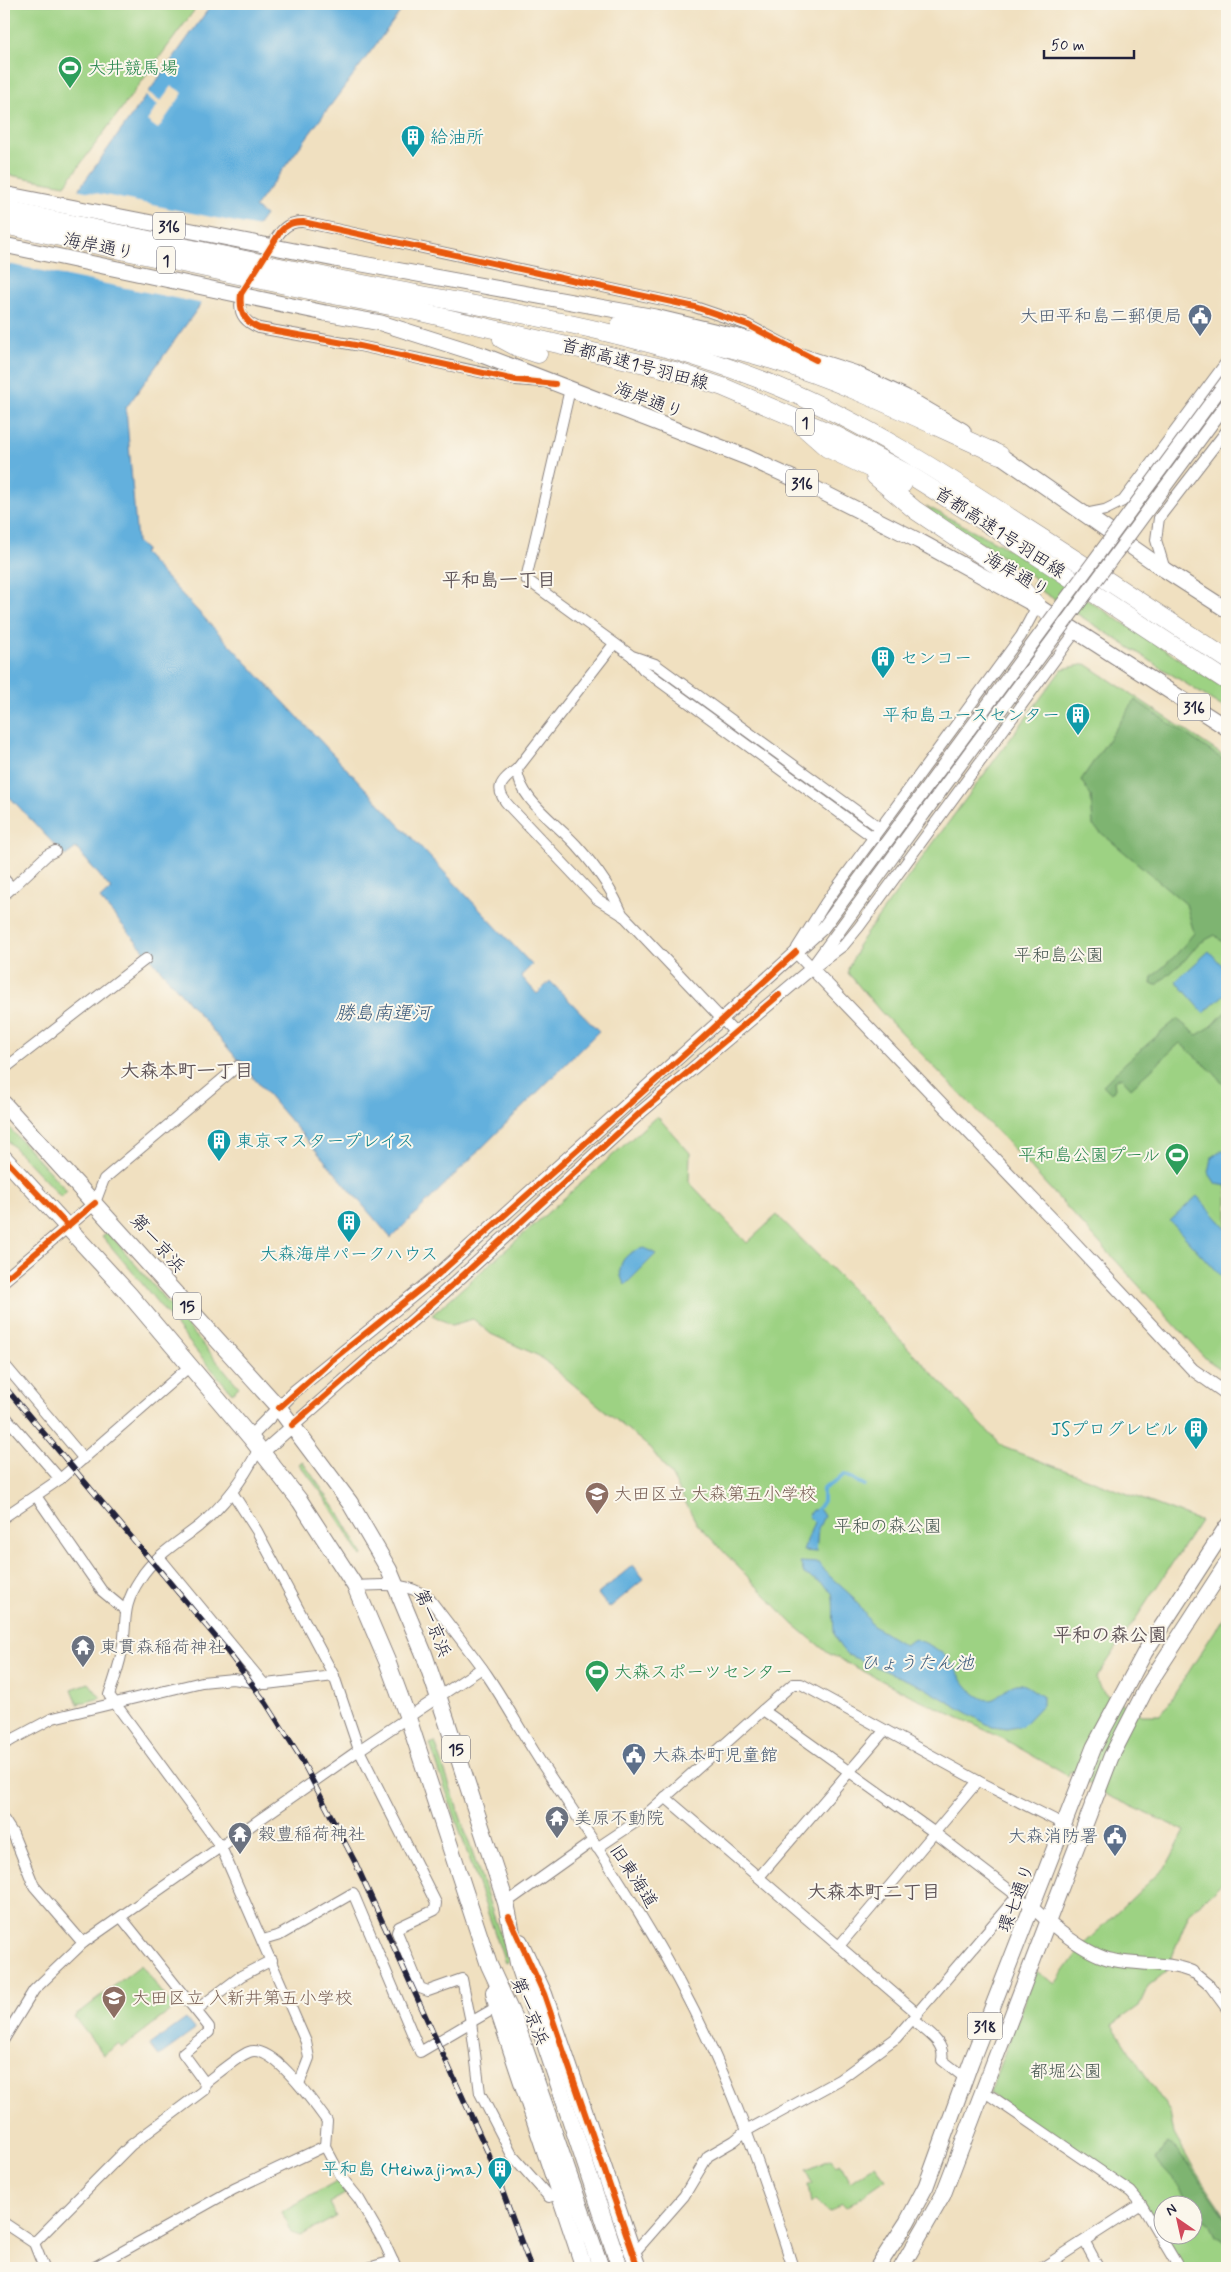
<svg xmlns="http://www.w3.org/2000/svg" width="1231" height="2272" viewBox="0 0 1231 2272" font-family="Mynerve,'Klee One',sans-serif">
  <rect width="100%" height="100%" fill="#fbf7ec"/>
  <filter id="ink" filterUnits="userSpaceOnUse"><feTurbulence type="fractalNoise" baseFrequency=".02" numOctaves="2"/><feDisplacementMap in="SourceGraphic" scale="10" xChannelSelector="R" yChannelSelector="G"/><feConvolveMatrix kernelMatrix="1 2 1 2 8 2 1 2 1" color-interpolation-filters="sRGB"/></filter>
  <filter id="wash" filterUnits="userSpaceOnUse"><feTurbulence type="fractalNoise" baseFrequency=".0096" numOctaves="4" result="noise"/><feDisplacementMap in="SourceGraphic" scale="20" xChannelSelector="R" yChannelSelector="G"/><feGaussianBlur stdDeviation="1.12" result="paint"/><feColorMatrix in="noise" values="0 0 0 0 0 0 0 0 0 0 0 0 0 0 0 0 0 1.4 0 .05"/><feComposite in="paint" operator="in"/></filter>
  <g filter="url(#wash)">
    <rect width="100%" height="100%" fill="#f0e0c0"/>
    <!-- green -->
    <g fill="#9dd283" stroke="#607a5f" fill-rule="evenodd">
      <polygon points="4,4 199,4 65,185 4,174"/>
      <path d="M926,506L1007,548L1227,690V710L1032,585L1036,579L983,544C963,539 939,522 926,506Z"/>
      <path d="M1086,664L1227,758V1373L1206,1359L1007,1142L881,1012L848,973C847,962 858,957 857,946L1062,669Z"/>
      <path d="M657,1116L690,1153L689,1182L747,1243L777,1215L845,1282L1003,1447L1200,1521L1096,1679L1105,1694L1142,1715H1161L1227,1612V1878L1189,1914L1166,1972L1148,1986L1139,2006L1112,2025L1170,2112L1174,2134L1192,2166L1227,2218V2268H1181L1143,2203L989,2093L1036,1971L1055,1984L1083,1945L1167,1865L1185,1831L1109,1796L1070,1771L1068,1776L1002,1738L908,1694L828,1653L793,1624L697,1524L671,1475L650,1448L539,1356L491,1334L473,1319L452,1325L432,1315ZM1164,2204H1194V2234H1164Z"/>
      <polygon points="4,1122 67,1191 61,1197 4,1137"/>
      <path d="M108,1232L239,1387L232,1393C187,1342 147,1287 102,1236Z"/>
      <polygon points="302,1461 340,1515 363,1555 361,1556 321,1492 299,1464"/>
      <polygon points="89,1683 101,1698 78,1704 72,1689"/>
      <polygon points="435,1742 509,1961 505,1963 430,1744"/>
      <polygon points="141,1965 174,2008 122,2048 118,2044 104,2055 74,2017"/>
      <polygon points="831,2159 836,2165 840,2163 850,2182 875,2165 886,2179 846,2207 842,2203 829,2212 815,2200 811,2204 808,2185 813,2183 806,2170"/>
      <polygon points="342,2178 352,2190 329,2203 336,2217 300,2236 291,2233 282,2212"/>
    </g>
    <!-- forest -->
    <g fill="#7eb471" stroke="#506b56">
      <polygon points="1135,700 1227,762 1227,947 1215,935 1198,944 1185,960 1157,985 1151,984 1152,977 1175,956 1194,933 1186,904 1093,826 1091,796 1081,780"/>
      <polygon points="1227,1010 1227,1089 1214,1073 1180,1043 1131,1088 1121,1077 1114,1081 1115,1089 1111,1093 1103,1085 1124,1064 1177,1019 1197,1035 1212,1026"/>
      <polygon points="1167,2143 1175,2148 1186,2161 1227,2220 1227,2247 1223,2239 1216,2235 1210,2223 1199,2215 1181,2188 1155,2160"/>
    </g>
    <!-- water -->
    <g fill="#63b0dd" stroke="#42698c">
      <polygon points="212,4 406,4 255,207 265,215 126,408 137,542 146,550 143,553 532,965 521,976 537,994 550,981 599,1031 391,1238 100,899 111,889 76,848 65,856 4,791 4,273 12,263 30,257"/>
      <polygon points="1209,951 1227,971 1227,992 1204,1013 1176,981"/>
      <polygon points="1221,1151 1227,1151 1227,1186 1216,1184 1208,1172 1211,1158"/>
      <polygon points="1197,1196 1227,1229 1227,1283 1170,1221"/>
      <path d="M644,1248L656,1254L625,1285C613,1267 625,1251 644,1248Z"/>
      <polygon points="812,1510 820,1510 824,1516 818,1529 816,1552 803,1551 814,1522 808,1516"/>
      <path d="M800,1562L819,1563L824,1571L854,1598L872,1625L904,1645L915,1639C926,1643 937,1648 945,1656C958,1669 966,1692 984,1699C999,1705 1006,1681 1022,1684C1029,1686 1035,1692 1042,1696V1705L1022,1726L1007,1729L992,1727L921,1686L848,1655C826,1636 837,1618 832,1593L821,1583L804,1574Z"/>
      <polygon points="633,1565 644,1579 609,1608 598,1594"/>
      <polygon points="186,2019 195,2030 159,2056 150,2045"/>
    </g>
    <!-- pier -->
    <g fill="#f0e0c0">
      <polygon points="172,86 183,93 158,129 147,121 158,105 144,95 146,91 161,101"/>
      <polygon points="76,189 259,227 204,304 8,264 11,260 28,255"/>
    </g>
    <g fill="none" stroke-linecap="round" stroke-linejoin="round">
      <!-- stream -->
      <polyline stroke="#63b0dd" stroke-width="4" points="817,1515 817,1510 823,1501 823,1489 845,1475 864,1485"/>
    </g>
  </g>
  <g filter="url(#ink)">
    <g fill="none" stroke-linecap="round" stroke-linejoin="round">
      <defs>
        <g id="minor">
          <path d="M269,250C278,235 284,221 303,222L695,307L748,325L790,347"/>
          <path d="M253,275C240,295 230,316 259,328L355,345L516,380L541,382"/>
          <polyline points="570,389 526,579 632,656 655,664 880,828"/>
          <polyline points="1085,514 1105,510 1123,501 1227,361"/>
          <polyline points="1165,570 1156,540 1159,518 1227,430"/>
          <path d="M614,644L517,769C500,782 493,789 510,807L597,899L624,916L735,1033"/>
          <polyline points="633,657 644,670 874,838"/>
          <path d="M517,769C519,800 558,824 577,846C596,867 612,889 623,916"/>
          <polyline points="4,879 12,888 4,895"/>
          <polyline points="12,888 47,855 55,851"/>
          <polyline points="797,948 826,902 1021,636 1037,606"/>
          <polyline points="815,967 844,945 859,927 1076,631"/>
          <polyline points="4,1069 146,959"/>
          <polyline points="95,1203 104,1179 238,1066"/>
          <polyline points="4,1364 84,1459"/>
          <polyline points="4,1415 60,1479"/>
          <path d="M259,1448C245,1477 224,1505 199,1526C179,1542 154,1556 140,1579C120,1609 128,1621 122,1651C119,1666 114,1681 109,1695L221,1847L306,2042L309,2058L299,2084"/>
          <polyline points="232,1492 257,1531 334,1676"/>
          <polyline points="36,1496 102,1591 125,1610"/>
          <polyline points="4,1517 60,1479 190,1366"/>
          <polyline points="159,1557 264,1684"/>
          <path d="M355,1586C383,1585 405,1581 429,1598C448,1624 469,1649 487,1675C508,1706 525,1739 546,1770C592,1839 640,1909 679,1982C728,2073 762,2170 793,2268"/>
          <polyline points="763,1710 793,1684 801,1684 978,1781 1065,1825"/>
          <polyline points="4,1729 10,1741"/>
          <polyline points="4,1744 53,1718 202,1682 233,1679 266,1684 334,1676 359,1750 436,1903 435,1910 399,1927 397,1932 420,1988 428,1991 462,1979 471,2022 497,2007"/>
          <polyline points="665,1797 918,2014"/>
          <polyline points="4,1820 13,1834 34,1886 83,1943"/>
          <polyline points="597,1848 642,1818 763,1710 935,1833 1033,1908"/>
          <polyline points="759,1877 885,1730"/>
          <polyline points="506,1903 593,1841"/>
          <polyline points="121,1917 209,2027 209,2032 183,2053 205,2083"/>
          <polyline points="263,1940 280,1935 353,1893 420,2052 471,2022 480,2093 512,2155 549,2197 559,2194"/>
          <polyline points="839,1946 978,1781"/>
          <polyline points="1193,1972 1210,1986 1227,2009"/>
          <polyline points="196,2010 241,1976 272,1960"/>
          <path d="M913,2020C925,2031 946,2042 942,2060L965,2078"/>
          <polyline points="4,2039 34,1990 83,1943 359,1750 482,1668"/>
          <polyline points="982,2090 1131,2192 1141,2204 1179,2268"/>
          <polyline points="4,2223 34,2243 44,2268"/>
          <polyline points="1085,2242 1099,2268"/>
          <path d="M34,2243L131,2145L204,2090L205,2083C216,2075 238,2056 249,2052C273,2043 315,2105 327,2121L325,2146L342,2178L359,2199L385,2244L396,2268"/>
          <polyline points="633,2254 684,2196 708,2156 734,2141 746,2131 839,2080 896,2038 1018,1895"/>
          <polyline points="93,2268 234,2189 325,2146"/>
          <polyline points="368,2268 393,2261"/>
          <polyline points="1042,2268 1141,2204"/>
        </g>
        <g id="tertiary">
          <polyline points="796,952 1056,1223 1193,1370 1227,1394"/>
          <polyline points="4,1280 95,1203"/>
          <polyline points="250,1437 295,1391 433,1279 823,928 913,806"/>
          <polyline points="263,1452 448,1289 641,1112 812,968 924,814"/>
          <path d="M1033,1908C1052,1926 1087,1955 1113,1960C1140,1966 1167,1961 1193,1972"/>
        </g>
        <g id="primary">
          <polyline points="335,259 655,317 751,340 854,373 905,397 963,431"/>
          <polyline points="325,313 381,323 482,355 746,457 810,486 919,541 1037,606 1227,728"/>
          <polyline points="991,449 1165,570 1227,610"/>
          <polyline points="877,2268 907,2222 926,2186 971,2062 1094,1747 1145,1652 1227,1526"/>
          <polyline points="901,2268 943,2195 1111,1757 1148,1685 1227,1563"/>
        </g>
        <g id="trunk">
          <polyline points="4,1104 279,1408 350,1503 389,1570 424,1654 447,1722 506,1903 518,1963 620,2268"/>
          <polyline points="4,1158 129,1294 250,1437 300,1501 355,1586 387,1661 408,1718 489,1965 516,2023 601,2268"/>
          <polyline points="520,1942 544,1994 638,2268"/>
          <polyline points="494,1992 497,2007 584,2268"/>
        </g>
        <g id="motorway">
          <path d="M333,278C482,308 638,328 779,387C865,423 942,473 1020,524C1089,568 1158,614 1227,659"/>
          <polyline points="328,294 416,311 675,371 723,387 833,434 910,475 996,529 1227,681"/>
          <path d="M620,325C671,334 722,345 772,360C851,384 925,422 1000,455"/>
          <polyline points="502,339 517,347 538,354"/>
          <polyline points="801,425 827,448 903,484"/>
          <polyline points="875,476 915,510 1007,572 1037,606"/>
        </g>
      </defs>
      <!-- minor casing -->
      <use href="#minor" stroke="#89817e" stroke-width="12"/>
      <!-- tertiary casing -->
      <use href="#tertiary" stroke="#89817e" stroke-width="14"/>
      <!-- primary casing -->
      <use href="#primary" stroke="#89817e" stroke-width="17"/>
      <!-- trunk casing -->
      <use href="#trunk" stroke="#89817e" stroke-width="18"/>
      <!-- motorway casing -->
      <use href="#motorway" stroke="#89817e" stroke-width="19"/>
      <!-- minor -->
      <use href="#minor" stroke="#fff" stroke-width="10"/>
      <!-- tertiary -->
      <use href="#tertiary" stroke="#fff" stroke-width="12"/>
      <!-- primary -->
      <use href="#primary" stroke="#fff" stroke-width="15"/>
      <!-- trunk -->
      <use href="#trunk" stroke="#fff" stroke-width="16"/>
      <!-- motorway -->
      <use href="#motorway" stroke="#fff" stroke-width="18"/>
      <defs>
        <polyline id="rail" points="4,1386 224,1647 266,1703 299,1755 355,1862 489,2155 531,2268"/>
      </defs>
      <!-- rail casing -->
      <use href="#rail" stroke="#22223b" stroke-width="5.5"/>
      <!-- rail -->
      <use href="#rail" stroke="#fbf7ec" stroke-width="4" stroke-dasharray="11" stroke-linecap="butt"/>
      <defs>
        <g id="tertiary-bridge">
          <polyline points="913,806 1227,380"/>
          <polyline points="924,814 1227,403"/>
        </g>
        <g id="primary-bridge">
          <polyline points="4,194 335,259"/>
          <polyline points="4,245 325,313"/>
        </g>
        <g id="motorway-bridge">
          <polyline points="4,210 333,278"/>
          <polyline points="4,225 328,294"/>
        </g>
      </defs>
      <!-- tertiary-bridge casing -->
      <use href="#tertiary-bridge" stroke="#89817e" stroke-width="14" stroke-linecap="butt"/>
      <!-- primary-bridge casing -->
      <use href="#primary-bridge" stroke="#89817e" stroke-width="17" stroke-linecap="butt"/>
      <!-- motorway-bridge casing -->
      <use href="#motorway-bridge" stroke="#89817e" stroke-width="19" stroke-linecap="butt"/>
      <!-- tertiary-bridge -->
      <use href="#tertiary-bridge" stroke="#fff" stroke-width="12"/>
      <!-- primary-bridge -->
      <use href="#primary-bridge" stroke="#fff" stroke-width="15"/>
      <!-- motorway-bridge -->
      <use href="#motorway-bridge" stroke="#fff" stroke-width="18"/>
      <defs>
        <g id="cycleway">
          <path d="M555,384L516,380L355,345L259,328C244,322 239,310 241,294L280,232C287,224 293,222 303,222L695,307L748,325L816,360"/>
          <polyline points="4,1158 68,1226"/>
          <polyline points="4,1280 95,1203"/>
          <polyline points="279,1408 331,1361 433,1279 694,1046 796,952"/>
          <polyline points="292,1425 448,1289 641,1112 779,995"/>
          <polyline points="509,1917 544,1994 638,2268"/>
        </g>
      </defs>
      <!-- cycleway casing -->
      <use href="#cycleway" stroke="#fbf7ec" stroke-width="9"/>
      <!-- cycleway -->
      <use href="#cycleway" stroke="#e8590c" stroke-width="6"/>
    </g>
  </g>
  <!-- icons -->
  <defs>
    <symbol id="stadium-pin" viewBox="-11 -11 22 30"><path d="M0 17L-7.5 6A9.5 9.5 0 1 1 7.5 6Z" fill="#2e9e5b" stroke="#fbf7ec"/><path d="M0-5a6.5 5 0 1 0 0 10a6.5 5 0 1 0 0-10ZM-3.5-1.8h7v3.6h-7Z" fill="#fff"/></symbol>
    <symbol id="building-pin" viewBox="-11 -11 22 30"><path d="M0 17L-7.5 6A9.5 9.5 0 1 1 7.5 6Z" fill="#0f9aa8" stroke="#fbf7ec"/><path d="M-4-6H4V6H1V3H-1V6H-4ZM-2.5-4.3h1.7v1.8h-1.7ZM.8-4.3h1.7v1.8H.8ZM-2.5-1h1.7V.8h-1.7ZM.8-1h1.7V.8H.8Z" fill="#fff"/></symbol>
    <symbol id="civic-pin" viewBox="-11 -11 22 30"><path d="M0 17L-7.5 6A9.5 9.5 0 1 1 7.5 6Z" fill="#5c6f8a" stroke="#fbf7ec"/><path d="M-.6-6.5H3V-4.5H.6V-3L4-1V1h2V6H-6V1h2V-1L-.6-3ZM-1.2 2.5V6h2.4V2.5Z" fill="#fff"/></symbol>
    <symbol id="school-pin" viewBox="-11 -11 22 30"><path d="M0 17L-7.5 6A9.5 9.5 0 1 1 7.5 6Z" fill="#8d6e63" stroke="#fbf7ec"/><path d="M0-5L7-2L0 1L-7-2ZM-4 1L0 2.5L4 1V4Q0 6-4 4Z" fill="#fff"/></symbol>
    <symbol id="temple-pin" viewBox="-11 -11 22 30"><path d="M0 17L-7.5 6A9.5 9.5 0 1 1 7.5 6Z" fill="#6b7280" stroke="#fbf7ec"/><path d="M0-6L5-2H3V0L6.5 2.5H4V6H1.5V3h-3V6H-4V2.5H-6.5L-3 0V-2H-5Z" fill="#fff"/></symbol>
  </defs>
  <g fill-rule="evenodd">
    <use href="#stadium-pin" x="56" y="54" width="28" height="38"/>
    <use href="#building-pin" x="399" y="123" width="28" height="38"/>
    <use href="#civic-pin" x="1186" y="302" width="28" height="38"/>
    <use href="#building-pin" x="869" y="644" width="28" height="38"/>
    <use href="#building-pin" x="1064" y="701" width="28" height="38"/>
    <use href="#building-pin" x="205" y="1127" width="28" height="38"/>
    <use href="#stadium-pin" x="1163" y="1141" width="28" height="38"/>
    <use href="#building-pin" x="335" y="1208" width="28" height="38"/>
    <use href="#building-pin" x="1182" y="1415" width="28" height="38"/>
    <use href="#school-pin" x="583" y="1480" width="28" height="38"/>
    <use href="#temple-pin" x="69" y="1633" width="28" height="38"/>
    <use href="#stadium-pin" x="583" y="1658" width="28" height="38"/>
    <use href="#civic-pin" x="620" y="1741" width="28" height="38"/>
    <use href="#temple-pin" x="543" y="1804" width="28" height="38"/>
    <use href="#temple-pin" x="226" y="1820" width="28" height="38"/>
    <use href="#civic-pin" x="1101" y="1822" width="28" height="38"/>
    <use href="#school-pin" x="100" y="1984" width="28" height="38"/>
    <use href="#building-pin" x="486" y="2155" width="28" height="38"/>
  </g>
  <g text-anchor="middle" stroke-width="4" stroke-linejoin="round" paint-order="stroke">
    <!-- shield labels -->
    <g fill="#fbf7ec" stroke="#636270" stroke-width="1">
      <rect x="153" y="212.5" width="32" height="27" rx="4"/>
      <rect x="157" y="246.5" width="18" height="27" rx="4"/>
      <rect x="796" y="408.5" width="18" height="27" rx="4"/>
      <rect x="786" y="469.5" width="32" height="27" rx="4"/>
      <rect x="1178" y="693.5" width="32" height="27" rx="4"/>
      <rect x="173" y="1292.5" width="28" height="27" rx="4"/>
      <rect x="442" y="1735.5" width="28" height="27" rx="4"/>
      <rect x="967.5" y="2012.5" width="35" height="27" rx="4"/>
    </g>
    <g font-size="16" font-weight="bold" fill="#22223b">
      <text x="169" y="232">316</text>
      <text x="166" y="266">1</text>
      <text x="805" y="428">1</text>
      <text x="802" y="489">316</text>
      <text x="1194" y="713">316</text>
      <text x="187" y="1312">15</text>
      <text x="456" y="1755">15</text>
      <text x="985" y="2032">318</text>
    </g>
    <!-- leisure labels -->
    <g font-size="18" fill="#27864d" stroke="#fbf7ec" text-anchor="start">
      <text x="88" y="74">大井競馬場</text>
      <text x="1160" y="1161" text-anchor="end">平和島公園プール</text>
      <text x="614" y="1678">大森スポーツセンター</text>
    </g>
    <!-- culture labels -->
    <g font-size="18" fill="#0d838f" stroke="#fbf7ec" text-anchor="start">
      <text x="430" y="143">給油所</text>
      <text x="900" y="664">センコー</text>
      <text x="1060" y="721" text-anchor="end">平和島ユースセンター</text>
      <text x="236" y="1147">東京マスタープレイス</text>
      <text x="349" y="1260" text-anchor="middle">大森海岸パークハウス</text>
      <text x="1178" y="1435" text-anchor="end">JSプログレビル</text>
      <text x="482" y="2175" text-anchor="end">平和島 (Heiwajima)</text>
    </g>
    <!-- street labels -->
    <g font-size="18" fill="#22223b" stroke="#fbf7ec">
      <text transform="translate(99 246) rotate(12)" y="6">海岸通り</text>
      <text transform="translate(635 364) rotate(15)" y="6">首都高速1号羽田線</text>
      <text transform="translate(649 400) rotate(21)" y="6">海岸通り</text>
      <text transform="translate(1000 532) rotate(33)" y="6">首都高速1号羽田線</text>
      <text transform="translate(1017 574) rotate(30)" y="6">海岸通り</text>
      <text transform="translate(158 1243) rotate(48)" y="6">第一京浜</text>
      <text transform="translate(433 1623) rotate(69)" y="6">第一京浜</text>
      <text transform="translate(634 1876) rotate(57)" y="6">旧東海道</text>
      <text transform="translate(1016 1898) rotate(-69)" y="6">環七通り</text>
      <text transform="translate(530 2011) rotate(68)" y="6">第一京浜</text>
    </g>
    <!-- service labels -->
    <g font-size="18" fill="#4e5e75" stroke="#fbf7ec" text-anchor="end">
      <text x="1182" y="322">大田平和島二郵便局</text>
      <text x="652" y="1761" text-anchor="start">大森本町児童館</text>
      <text x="1098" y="1842">大森消防署</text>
    </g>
    <!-- park labels -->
    <g font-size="18" fill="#475751" stroke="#fbf7ec">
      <text x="1059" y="961">平和島公園</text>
      <text x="888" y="1532">平和の森公園</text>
      <text x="1066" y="2077">都堀公園</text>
    </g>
    <!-- education labels -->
    <g font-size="18" fill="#785e54" stroke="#fbf7ec" text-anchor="start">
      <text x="614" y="1500">大田区立 大森第五小学校</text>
      <text x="132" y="2004">大田区立 入新井第五小学校</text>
    </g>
    <!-- worship labels -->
    <g font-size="18" fill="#5b616d" stroke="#fbf7ec" text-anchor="start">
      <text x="100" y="1653">東貫森稲荷神社</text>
      <text x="574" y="1824">美原不動院</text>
      <text x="258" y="1840">穀豊稲荷神社</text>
    </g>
    <!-- neighbourhood labels -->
    <g font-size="19" font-weight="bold" fill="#605559" stroke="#fbf7ec">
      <text x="499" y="586">平和島一丁目</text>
      <text x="187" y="1077">大森本町一丁目</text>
      <text x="1110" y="1641">平和の森公園</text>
      <text x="874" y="1898">大森本町二丁目</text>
    </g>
    <!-- water labels -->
    <g font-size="19" font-style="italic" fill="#3c5b7c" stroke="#fbf7ec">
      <text x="383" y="1019">勝島南運河</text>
      <text x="917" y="1669">ひょうたん池</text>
    </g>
  </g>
  <!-- margin -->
  <rect width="1231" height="2272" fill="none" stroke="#fbf7ec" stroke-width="20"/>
  <!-- north arrow -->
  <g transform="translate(1178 2220) rotate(326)"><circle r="24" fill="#fbf7ec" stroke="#a4a2a5"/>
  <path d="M0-4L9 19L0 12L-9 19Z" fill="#d1495b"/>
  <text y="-8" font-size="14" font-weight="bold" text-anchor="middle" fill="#22223b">N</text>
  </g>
  <!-- scale -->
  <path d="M1044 50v8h90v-8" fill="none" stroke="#22223b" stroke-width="2.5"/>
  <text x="1051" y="50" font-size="15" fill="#22223b" stroke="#fbf7ec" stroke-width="4" paint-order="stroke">50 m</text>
</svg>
